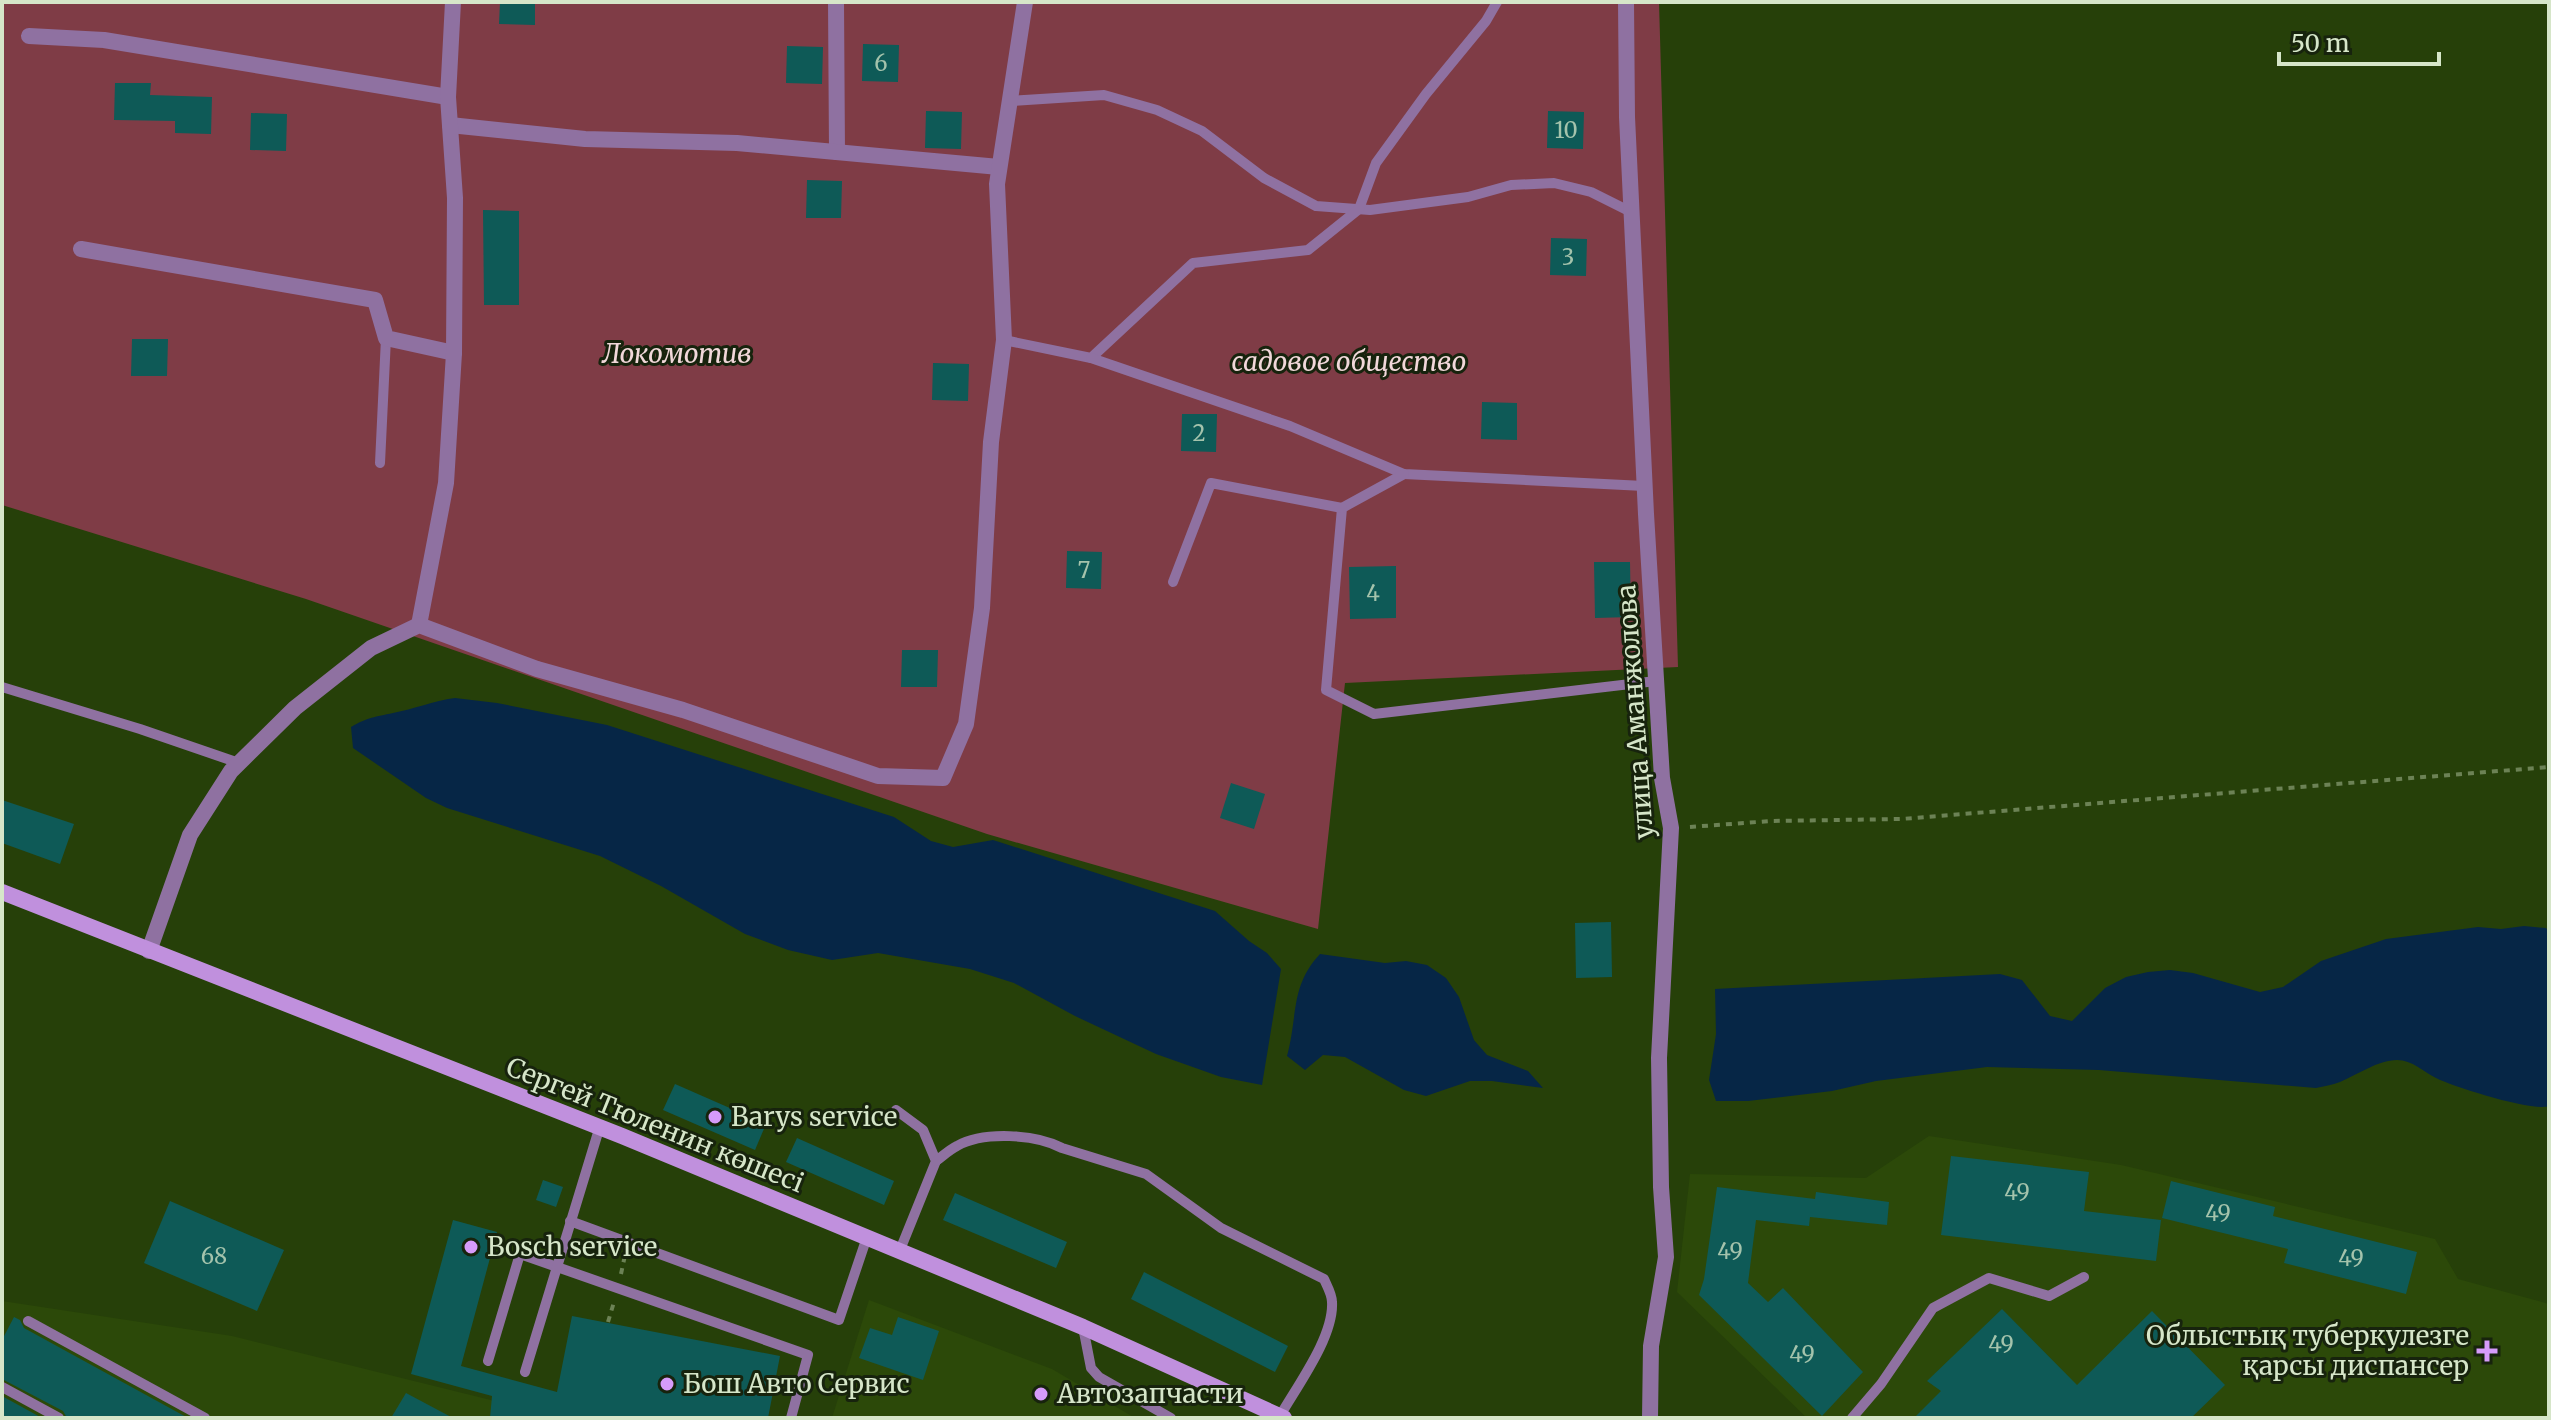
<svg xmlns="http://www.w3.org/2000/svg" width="2551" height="1420" viewBox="0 0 2551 1420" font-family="Merriweather,serif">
  <rect width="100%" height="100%" fill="#264009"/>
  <!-- built -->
  <g fill="#2c4909">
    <polygon points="1929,1136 2121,1165 2435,1239 2458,1279 2549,1304 2549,1418 1807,1418 1677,1292 1690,1174 1866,1178"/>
    <polygon points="869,1300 1052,1369 1135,1418 832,1418"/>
    <polygon points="2,1301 232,1336 564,1418 2,1418"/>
  </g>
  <!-- green -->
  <polygon fill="#7f3c46" points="2,2 1659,2 1678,667 1345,683 1318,929 987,834 306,599 2,505"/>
  <!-- water -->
  <g fill="#062646">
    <path d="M455,698L497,703L607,725L894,817L931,841L953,847L993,840L1215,911L1249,941L1267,953L1281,969L1262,1085L1221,1077L1156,1054L1075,1016L1014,983L970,969L878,953L832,960L788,950L745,934L661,886L600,856L447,808L426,798L353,748L351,727C368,717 375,717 393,713C414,709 433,701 455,698Z"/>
    <path d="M2524,926L2546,928L2549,932V1106C2533,1112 2454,1087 2436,1078C2424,1072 2412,1060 2397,1060C2378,1060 2357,1075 2340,1082C2332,1085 2324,1086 2316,1088L2099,1070L1987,1067L1876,1081L1832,1091L1748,1101H1716L1709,1080L1716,1034L1715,989L2000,974L2022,980L2050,1016L2072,1021L2105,988L2126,977L2148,972L2170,970L2193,973L2260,992L2283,987L2321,961L2386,939L2478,927L2501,929Z"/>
    <path d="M1320,954L1385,963L1406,961L1427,965L1446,978L1459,997L1474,1040L1487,1055L1528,1071L1543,1088L1492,1081H1470L1426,1096L1404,1090L1345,1057L1323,1055L1305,1070L1287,1056C1298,1016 1290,986 1320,954Z"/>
  </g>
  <!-- building -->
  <g fill="#0e5a57">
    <polygon points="500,2 535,2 535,25 499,24"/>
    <polygon points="863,44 899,45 898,82 862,81"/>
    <polygon points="787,46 823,47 822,84 786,83"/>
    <polygon points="115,83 151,83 150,95 212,97 211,134 175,133 175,121 114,120"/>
    <polygon points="926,111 962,112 961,149 925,148"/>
    <polygon points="1548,111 1584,112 1583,149 1547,148"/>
    <polygon points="251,113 287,114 286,151 250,150"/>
    <polygon points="807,180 842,181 841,218 806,218"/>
    <polygon points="483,210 519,211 519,305 484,305"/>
    <polygon points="1551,238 1587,239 1586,276 1550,275"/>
    <polygon points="132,339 168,339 167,376 131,376"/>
    <polygon points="933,363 969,364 968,401 932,400"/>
    <polygon points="1482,402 1517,403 1517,440 1481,439"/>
    <polygon points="1182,414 1217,414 1216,452 1181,451"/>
    <polygon points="1067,551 1102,552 1101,589 1066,588"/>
    <polygon points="1594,562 1630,562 1631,617 1595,618"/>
    <polygon points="1396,566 1396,618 1350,619 1349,567"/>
    <polygon points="902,650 938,650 937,687 901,687"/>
    <polygon points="1231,783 1265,794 1254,829 1220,818"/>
    <polygon points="2,800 74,824 60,864 2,843"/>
    <polygon points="1611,922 1612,977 1576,978 1575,923"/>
    <polygon points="675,1084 766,1124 755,1150 663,1110"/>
    <polygon points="797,1138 894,1181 884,1205 786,1162"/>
    <polygon points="1951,1156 2089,1172 2084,1211 2161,1220 2156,1261 1941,1235"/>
    <polygon points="543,1180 563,1187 556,1207 536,1200"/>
    <polygon points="2171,1181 2275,1207 2273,1216 2417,1252 2406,1294 2284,1263 2288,1249 2162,1218"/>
    <polygon points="1717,1187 1815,1199 1816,1192 1889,1202 1887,1225 1810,1217 1809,1226 1756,1220 1748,1283 1768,1302 1783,1288 1863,1372 1822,1416 1699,1295 1704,1279"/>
    <polygon points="955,1193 1067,1242 1056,1268 943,1220"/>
    <polygon points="170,1201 284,1250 257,1311 144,1263"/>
    <polygon points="453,1220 497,1232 461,1366 557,1392 572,1316 780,1356 768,1418 490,1418 492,1396 411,1374"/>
    <polygon points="1144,1272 1288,1346 1275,1372 1131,1299"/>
    <polygon points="2002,1309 2077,1385 2152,1311 2225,1385 2191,1418 1914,1418 1941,1391 1927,1381"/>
    <polygon points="14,1317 20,1320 24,1328 188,1418 67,1418 63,1411 2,1379 2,1340"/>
    <polygon points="898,1317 939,1331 923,1380 859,1358 870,1328 892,1335"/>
    <polygon points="406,1393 453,1418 391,1418"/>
    <polygon points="2,1396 42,1418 2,1418"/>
  </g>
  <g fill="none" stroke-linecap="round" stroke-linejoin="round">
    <!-- path -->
    <g stroke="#6c8255" stroke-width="4" stroke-dasharray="6 6" stroke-linecap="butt">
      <polyline points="1690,827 1771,821 1901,819 2549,767"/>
      <polyline points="621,1274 625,1255"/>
      <polyline points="608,1322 614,1302"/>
    </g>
    <!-- lane -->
    <g stroke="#8f71a1" stroke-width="10">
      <polyline points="1010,101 1104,95 1157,110 1202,131 1264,178 1316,206 1370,210 1468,197 1511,185 1554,183 1591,192 1631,212"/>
      <polyline points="1004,340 1091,358 1193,263 1308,250 1359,209 1376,163 1426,94 1486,21 1497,2"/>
      <polyline points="1091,358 1290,426 1404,474 1644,486"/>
      <polyline points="380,463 386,338"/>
      <polyline points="1404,474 1342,508 1326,690 1374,714 1656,681"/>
      <polyline points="1173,582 1211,483 1342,508"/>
      <polyline points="2,687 140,729 239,763"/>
      <polyline points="896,1110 923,1130 936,1161 900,1250"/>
      <path d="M936,1161C943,1156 949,1150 957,1146C983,1131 1036,1134 1062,1148L1146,1174L1221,1228L1324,1279C1327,1286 1332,1294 1332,1302C1334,1337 1297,1386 1280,1416"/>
      <polyline points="570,1221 839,1320 867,1237"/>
      <polyline points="28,1321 205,1418"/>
      <polyline points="1083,1327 1091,1368 1099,1377 1171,1418"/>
      <polyline points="488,1361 520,1254 808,1355 791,1418"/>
      <polyline points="525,1372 600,1126"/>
      <polyline points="2,1387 59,1418"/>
      <polyline points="1852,1418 1881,1384 1933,1308 1989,1278 2049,1296 2084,1277"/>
    </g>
    <!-- street -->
    <g stroke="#8f71a1" stroke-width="16">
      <polyline points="836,2 837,152"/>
      <polyline points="1626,2 1627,117 1646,514 1662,778 1671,828 1659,1058 1661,1187 1666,1257 1651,1346 1650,1418"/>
      <polyline points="29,36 104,40 448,97"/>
      <polyline points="450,125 585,139 737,143 999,167"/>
      <polyline points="81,249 375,300 386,338 454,353"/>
      <polyline points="419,625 446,483 454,353 455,198 448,97 453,2"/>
      <polyline points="149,951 190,835 231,771 295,708 371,648 419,625 537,669 683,710 878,776 943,778 966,724 982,608 991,442 1004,340 997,184 1025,2"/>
    </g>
    <!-- secondary -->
    <polyline stroke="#c090dd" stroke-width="16" points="2,892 622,1136 1083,1327 1284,1418"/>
  </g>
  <!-- markers -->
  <g fill="#d69bfa" stroke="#17230d" stroke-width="3">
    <circle cx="715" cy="1117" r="8"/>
    <circle cx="471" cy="1247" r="8"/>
    <path d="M2483 1339h8v8h8v8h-8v8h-8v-8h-8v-8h8z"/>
    <circle cx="667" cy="1384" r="8"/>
    <circle cx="1041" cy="1394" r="8"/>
  </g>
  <g text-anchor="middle" stroke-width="6" stroke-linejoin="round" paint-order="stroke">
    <!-- number labels -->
    <g font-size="22" fill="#a4c3ac">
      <text x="881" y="71">6</text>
      <text x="1566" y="138">10</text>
      <text x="1568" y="265">3</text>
      <text x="1199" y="441">2</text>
      <text x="1084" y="578">7</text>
      <text x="1373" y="601">4</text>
      <text x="2017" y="1200">49</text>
      <text x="2218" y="1221">49</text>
      <text x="1730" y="1259">49</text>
      <text x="214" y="1264">68</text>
      <text x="2351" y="1266">49</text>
      <text x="2001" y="1352">49</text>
      <text x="1802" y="1362">49</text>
    </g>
    <!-- park labels -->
    <g font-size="26" font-style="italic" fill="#f2d8da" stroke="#17230d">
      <text x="677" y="363">Локомотив</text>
      <text x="1349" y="371">садовое общество</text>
    </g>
    <!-- street labels -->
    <g font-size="26" fill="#d6e6c9" stroke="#17230d">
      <text transform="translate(1635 712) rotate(-94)" y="9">улица Аманжолова</text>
      <text transform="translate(655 1125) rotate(22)" y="9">Сергей Тюленин көшесі</text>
    </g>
    <!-- poi labels -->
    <g font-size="26" fill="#d6e6c9" stroke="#17230d" text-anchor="start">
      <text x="731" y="1126">Barys service</text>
      <text x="487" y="1256">Bosch service</text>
      <text x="2469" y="1345" text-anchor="end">Облыстық туберкулезге<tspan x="2469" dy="30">қарсы диспансер</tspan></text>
      <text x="683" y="1393">Бош Авто Сервис</text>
      <text x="1057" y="1403">Автозапчасти</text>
    </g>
  </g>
  <!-- border -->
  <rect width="2551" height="1420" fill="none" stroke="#d6e6c9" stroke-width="8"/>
  <!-- scale -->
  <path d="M2279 52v12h160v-12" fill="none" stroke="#d6e6c9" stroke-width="4"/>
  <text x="2291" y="52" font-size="24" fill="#d6e6c9" stroke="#17230d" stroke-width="6" paint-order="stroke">50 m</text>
</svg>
